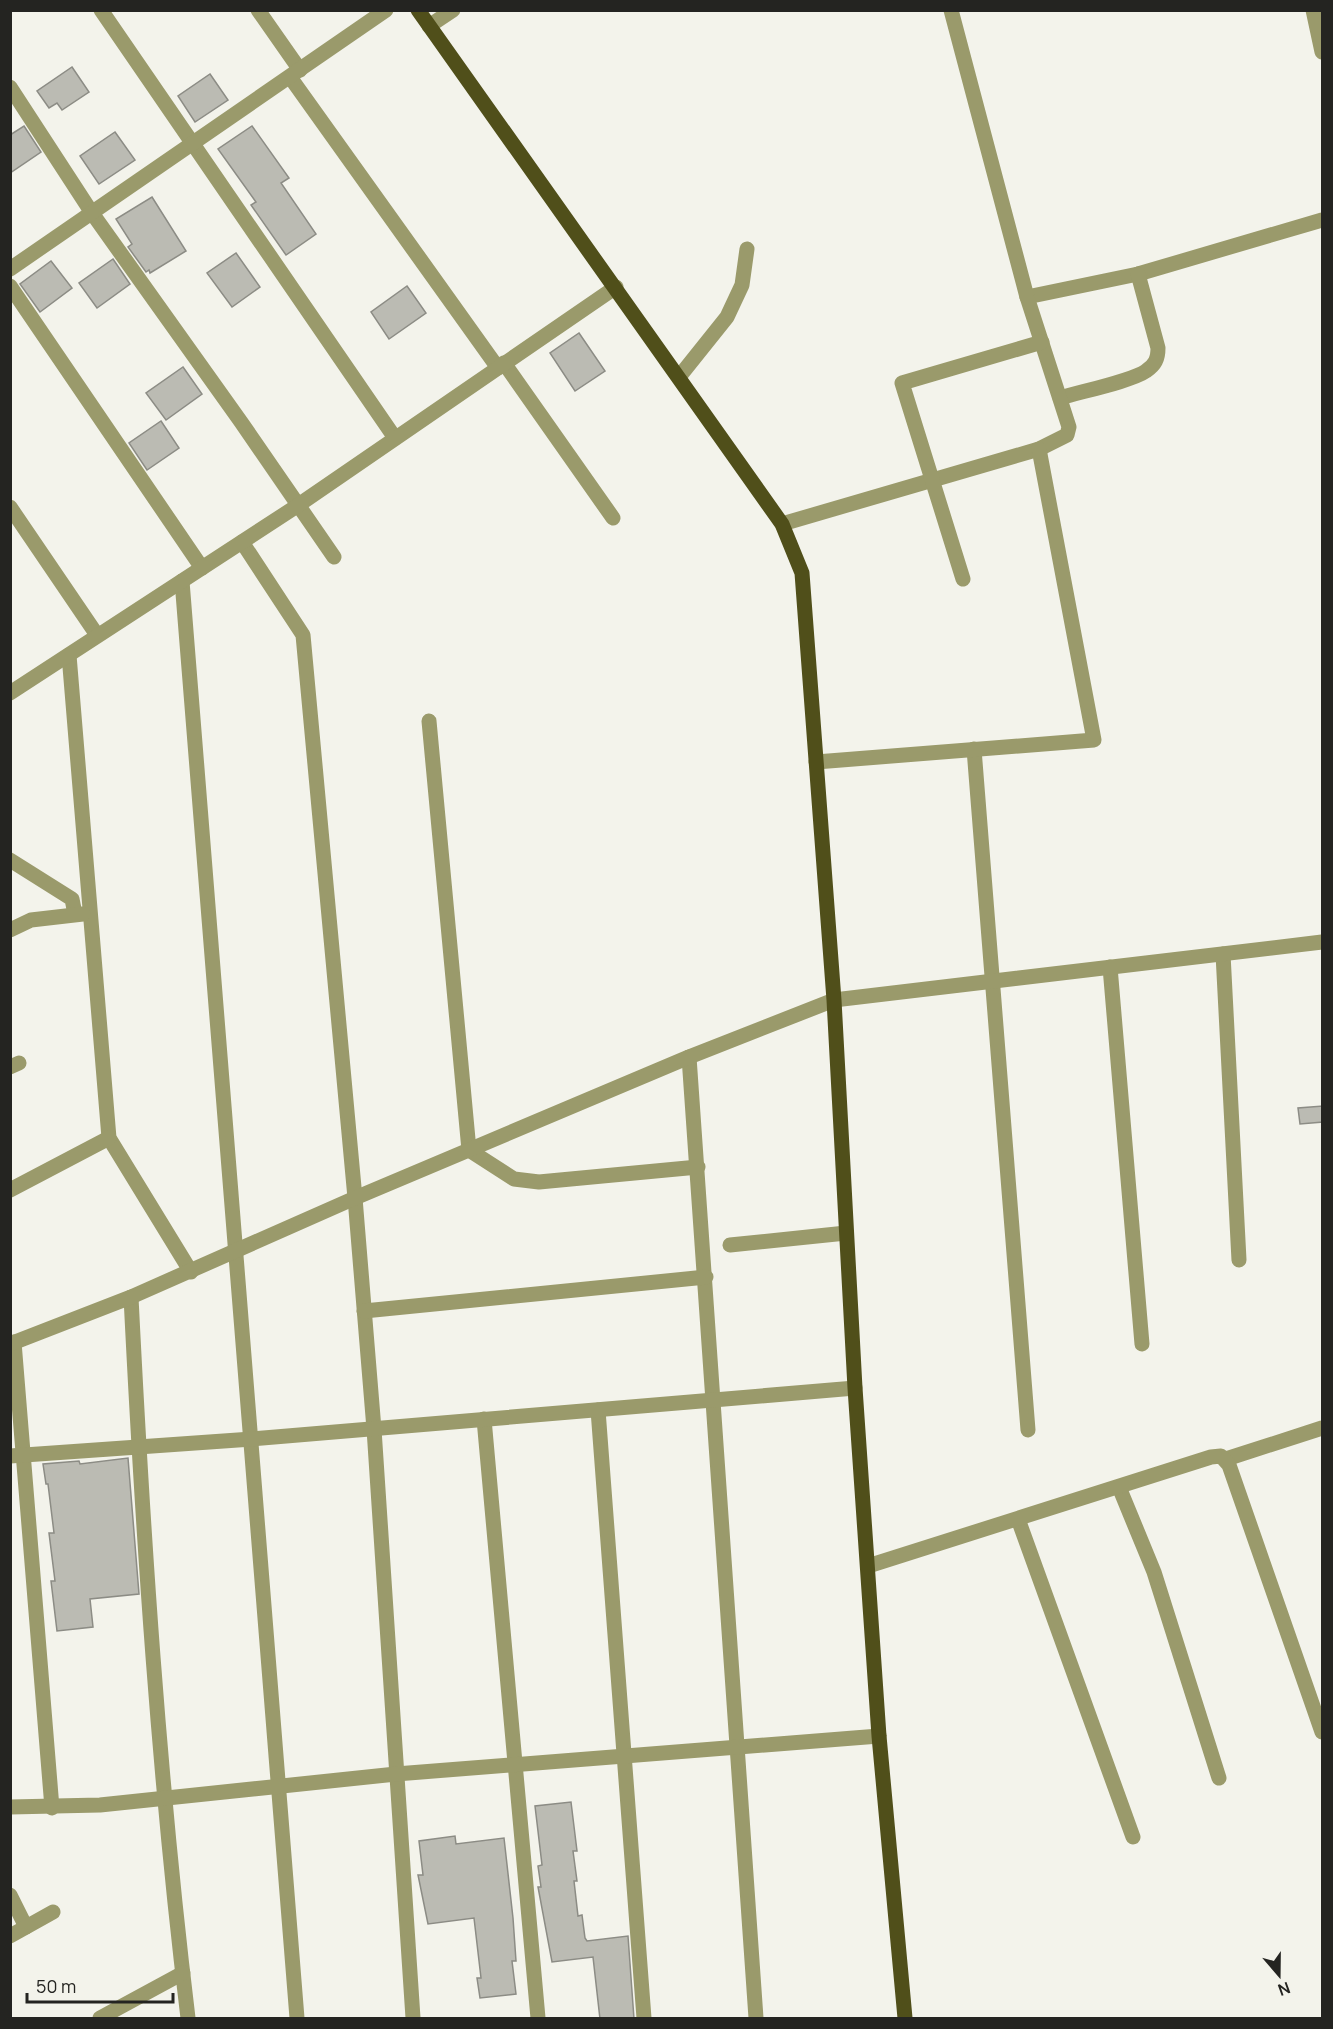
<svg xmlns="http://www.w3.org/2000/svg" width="1333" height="2029" viewBox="0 0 1333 2029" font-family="Manrope,sans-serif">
  <rect width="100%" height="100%" fill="#f3f3eb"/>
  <!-- building -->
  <g fill="#bbbbb3" stroke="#8c8c85" stroke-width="1.5">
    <polygon points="72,67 89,92 62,110 57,103 49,108 37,91"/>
    <polygon points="210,74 228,100 195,122 178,96"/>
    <polygon points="24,126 41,152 10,173 10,135"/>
    <polygon points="252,126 289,178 281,183 316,234 286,255 251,205 256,202 218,149"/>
    <polygon points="115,132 135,160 99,184 80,156"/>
    <polygon points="152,197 186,251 150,273 149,270 146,272 128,247 132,244 116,219"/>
    <polygon points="236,253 260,287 232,307 207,273"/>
    <polygon points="113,259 130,284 97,308 79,283"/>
    <polygon points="51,261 72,288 40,312 20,284"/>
    <polygon points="407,286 426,313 389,339 371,312"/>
    <polygon points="579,333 605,371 575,391 550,353"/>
    <polygon points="183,367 202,394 166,420 146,393"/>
    <polygon points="161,421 179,448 147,470 129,443"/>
    <polygon points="1323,1106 1323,1122 1300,1124 1298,1108"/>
    <polygon points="128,1458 139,1594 90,1599 93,1627 57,1631 51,1581 55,1581 49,1533 54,1533 48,1484 46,1484 43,1464 79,1461 80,1464"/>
    <polygon points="571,1802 577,1851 573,1851 577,1881 574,1881 578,1916 582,1915 585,1938 587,1941 628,1936 634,2019 600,2019 593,1957 552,1962 538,1887 541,1887 538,1866 542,1865 535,1806"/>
    <polygon points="455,1836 456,1844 504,1838 513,1918 516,1961 512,1961 516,1994 480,1998 477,1978 481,1978 474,1918 428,1924 418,1875 423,1875 419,1841"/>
  </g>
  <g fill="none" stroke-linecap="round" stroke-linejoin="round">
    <!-- minor -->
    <g stroke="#9a9a6b" stroke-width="15">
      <polyline points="101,10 395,438"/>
      <polyline points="258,10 300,70"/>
      <polyline points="1313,10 1322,52"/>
      <polyline points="429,26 453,10"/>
      <polyline points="290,77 498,368"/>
      <polyline points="10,87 92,213 241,422 334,557"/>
      <polyline points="10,269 386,10"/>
      <polyline points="10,286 202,568"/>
      <polyline points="1027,297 1138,274 1322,220"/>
      <polyline points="504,363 613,518"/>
      <polyline points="679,377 727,317 742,285 747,249"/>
      <path d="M1060,398C1079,392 1132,381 1146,371C1155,365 1158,359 1158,348L1138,274"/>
      <polyline points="10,507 97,635"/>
      <polyline points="782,524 1039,449 1067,435 1069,427 1027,297 951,10"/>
      <polyline points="242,542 303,635 355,1198 374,1429 413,2018"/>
      <polyline points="963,579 902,383 1042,342"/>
      <polyline points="182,581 297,2018"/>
      <polyline points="69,655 109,1138 191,1272"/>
      <polyline points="10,693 297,506 616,287"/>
      <polyline points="429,721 469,1150 514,1179 539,1182 698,1167"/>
      <polyline points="974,749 1028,1430"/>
      <polyline points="816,762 1094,740 1039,449"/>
      <polyline points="10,860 72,899 75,914"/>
      <polyline points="10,930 31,920 83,914"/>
      <polyline points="1223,954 1239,1260"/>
      <polyline points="1110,967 1142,1344"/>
      <polyline points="689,1057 756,2018"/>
      <polyline points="10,1067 19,1063"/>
      <polyline points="10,1190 109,1138"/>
      <polyline points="730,1245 846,1233"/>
      <path d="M131,1297C143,1538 159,1779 188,2018"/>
      <polyline points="364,1311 706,1277"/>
      <polyline points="14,1342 52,1808"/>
      <polyline points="10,1344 131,1297 355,1198 689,1057 834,1000 1322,942"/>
      <polyline points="598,1410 644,2018"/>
      <polyline points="484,1419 538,2018"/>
      <polyline points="10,1456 252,1439 855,1388"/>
      <polyline points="1226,1459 1322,1428"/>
      <polyline points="1119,1487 1154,1572 1219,1778"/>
      <polyline points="1018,1519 1133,1837"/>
      <polyline points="868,1566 1211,1457 1221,1456 1229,1465 1322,1732"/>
      <polyline points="10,1807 100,1805 396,1774 879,1736"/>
      <polyline points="10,1895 26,1927"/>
      <polyline points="10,1936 53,1912"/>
      <polyline points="100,2018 183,1973"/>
    </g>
    <!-- major -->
    <polyline stroke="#504f1a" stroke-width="15" points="418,10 782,524 802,573 834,1000 855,1388 879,1736 905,2018"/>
  </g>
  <!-- border -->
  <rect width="1333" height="2029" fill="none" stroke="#242421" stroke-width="24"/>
  <!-- north arrow -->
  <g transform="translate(1279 1975) rotate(160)" stroke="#f3f3eb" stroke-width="4.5" paint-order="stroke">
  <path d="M0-4.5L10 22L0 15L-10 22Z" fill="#242421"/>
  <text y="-9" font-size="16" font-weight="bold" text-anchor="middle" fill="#242421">N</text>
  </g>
  <!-- scale -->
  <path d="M27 1993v9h146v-9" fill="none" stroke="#242421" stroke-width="3"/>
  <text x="36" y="1993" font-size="18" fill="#242421" stroke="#f3f3eb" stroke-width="4.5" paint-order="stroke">50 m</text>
</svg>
